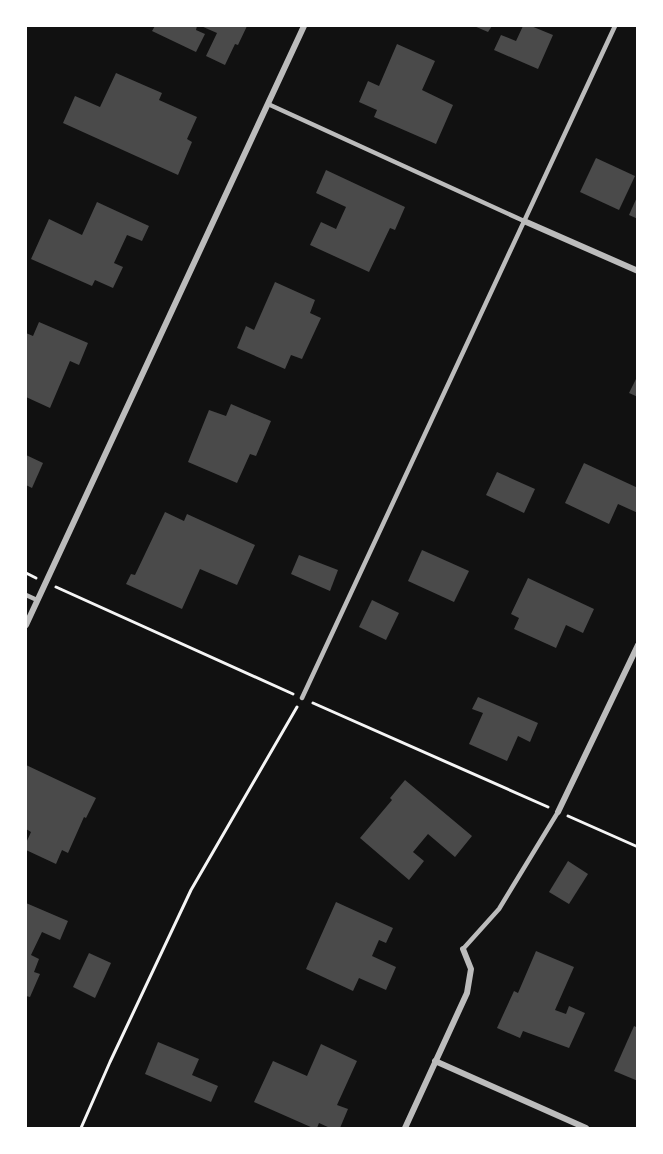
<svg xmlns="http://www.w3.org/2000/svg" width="663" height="1154" viewBox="0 0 663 1154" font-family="'Alegreya Sans',sans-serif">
  <rect width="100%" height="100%" fill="#111"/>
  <!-- building -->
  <g fill="#4a4a4a">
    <polygon points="155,26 197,26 196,30 205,34 196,52 152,31"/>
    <polygon points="201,26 247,26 238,45 235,44 225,65 206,56 217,33"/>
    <polygon points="474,26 492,26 488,32"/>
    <polygon points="523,26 531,26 553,35 538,69 494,50 501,35 516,41"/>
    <polygon points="397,44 435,61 422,90 453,105 436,144 374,117 377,110 359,102 368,81 379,86"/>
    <polygon points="116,73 162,93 159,100 197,117 187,139 192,142 178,175 63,123 75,96 100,107"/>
    <polygon points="596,158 635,176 619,210 580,192"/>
    <polygon points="326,170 405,207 395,230 390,228 369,272 310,245 321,222 336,229 346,207 316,193"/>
    <polygon points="638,195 638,219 629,215"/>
    <polygon points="97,202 149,226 142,241 127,235 114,263 123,267 113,288 95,280 92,286 31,259 49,219 82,235"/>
    <polygon points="275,282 315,300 310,313 321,318 302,359 291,355 285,369 237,348 246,326 254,330"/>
    <polygon points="39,322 88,343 79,365 70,361 50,408 26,397 26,333 33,336"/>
    <polygon points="638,375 638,397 629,393"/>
    <polygon points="231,404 271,421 256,456 250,454 237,483 188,462 209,410 226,416"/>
    <polygon points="26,455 43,463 32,488 26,485"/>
    <polygon points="584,463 638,488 638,513 618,504 609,524 565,503"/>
    <polygon points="497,472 535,489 524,513 486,495"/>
    <polygon points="165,512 184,521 187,514 255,545 237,585 200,569 182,609 126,584 131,574 135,575"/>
    <polygon points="422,550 469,571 454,602 408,581"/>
    <polygon points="299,555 338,570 330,591 291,574"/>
    <polygon points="528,578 594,609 583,633 566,625 556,648 514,629 519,618 511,614"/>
    <polygon points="372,600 399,613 386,640 359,627"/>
    <polygon points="478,697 538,723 530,742 518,736 507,761 469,744 483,713 472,709"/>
    <polygon points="26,765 96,798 86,818 84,817 68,853 62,850 56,864 26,850 26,843 31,832 26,829"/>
    <polygon points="405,780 472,836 455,857 428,834 413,852 424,861 409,880 360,838 392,800 390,798"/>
    <polygon points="568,861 588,874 569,904 549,892"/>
    <polygon points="336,902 393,928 386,943 379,940 372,956 396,967 386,990 359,978 353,991 306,969"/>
    <polygon points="26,903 68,921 60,940 42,932 31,955 39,959 34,972 40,974 30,997 26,996"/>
    <polygon points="536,951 574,967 555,1010 566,1014 569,1006 585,1013 569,1048 523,1031 520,1038 497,1028 514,991 518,993"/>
    <polygon points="89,953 111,963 95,998 73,987"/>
    <polygon points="634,1026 638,1028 638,1081 614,1071"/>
    <polygon points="158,1042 199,1059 192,1075 218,1086 211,1102 145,1074"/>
    <polygon points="321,1044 357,1061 337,1105 348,1109 340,1128 330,1128 319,1123 317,1128 313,1128 254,1102 273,1061 307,1076"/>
  </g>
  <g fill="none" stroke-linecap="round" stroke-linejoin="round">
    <!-- path -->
    <g stroke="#f5f5f5" stroke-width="3">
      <polyline points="26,573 36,578"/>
      <polyline points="56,587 293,694"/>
      <polyline points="313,703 548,807"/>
      <polyline points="568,816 638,847"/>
      <polyline points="81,1128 110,1062 191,890 297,707"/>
    </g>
    <!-- service -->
    <g stroke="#bcbcbc" stroke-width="4.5">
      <polyline points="268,104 524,221"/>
      <polyline points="26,595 37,600"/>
      <polyline points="302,698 615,26"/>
      <polyline points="463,949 499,909 558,812"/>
    </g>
    <!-- minor -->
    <g stroke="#bcbcbc" stroke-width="6">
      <polyline points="524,221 638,271"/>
      <polyline points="26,625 304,26"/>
      <polyline points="558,812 638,645"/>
      <polyline points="435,1061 586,1128"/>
      <polyline points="405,1128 467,993 471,969 463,949"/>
    </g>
  </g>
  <!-- border -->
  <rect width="663" height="1154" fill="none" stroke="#ffffff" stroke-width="54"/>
</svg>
